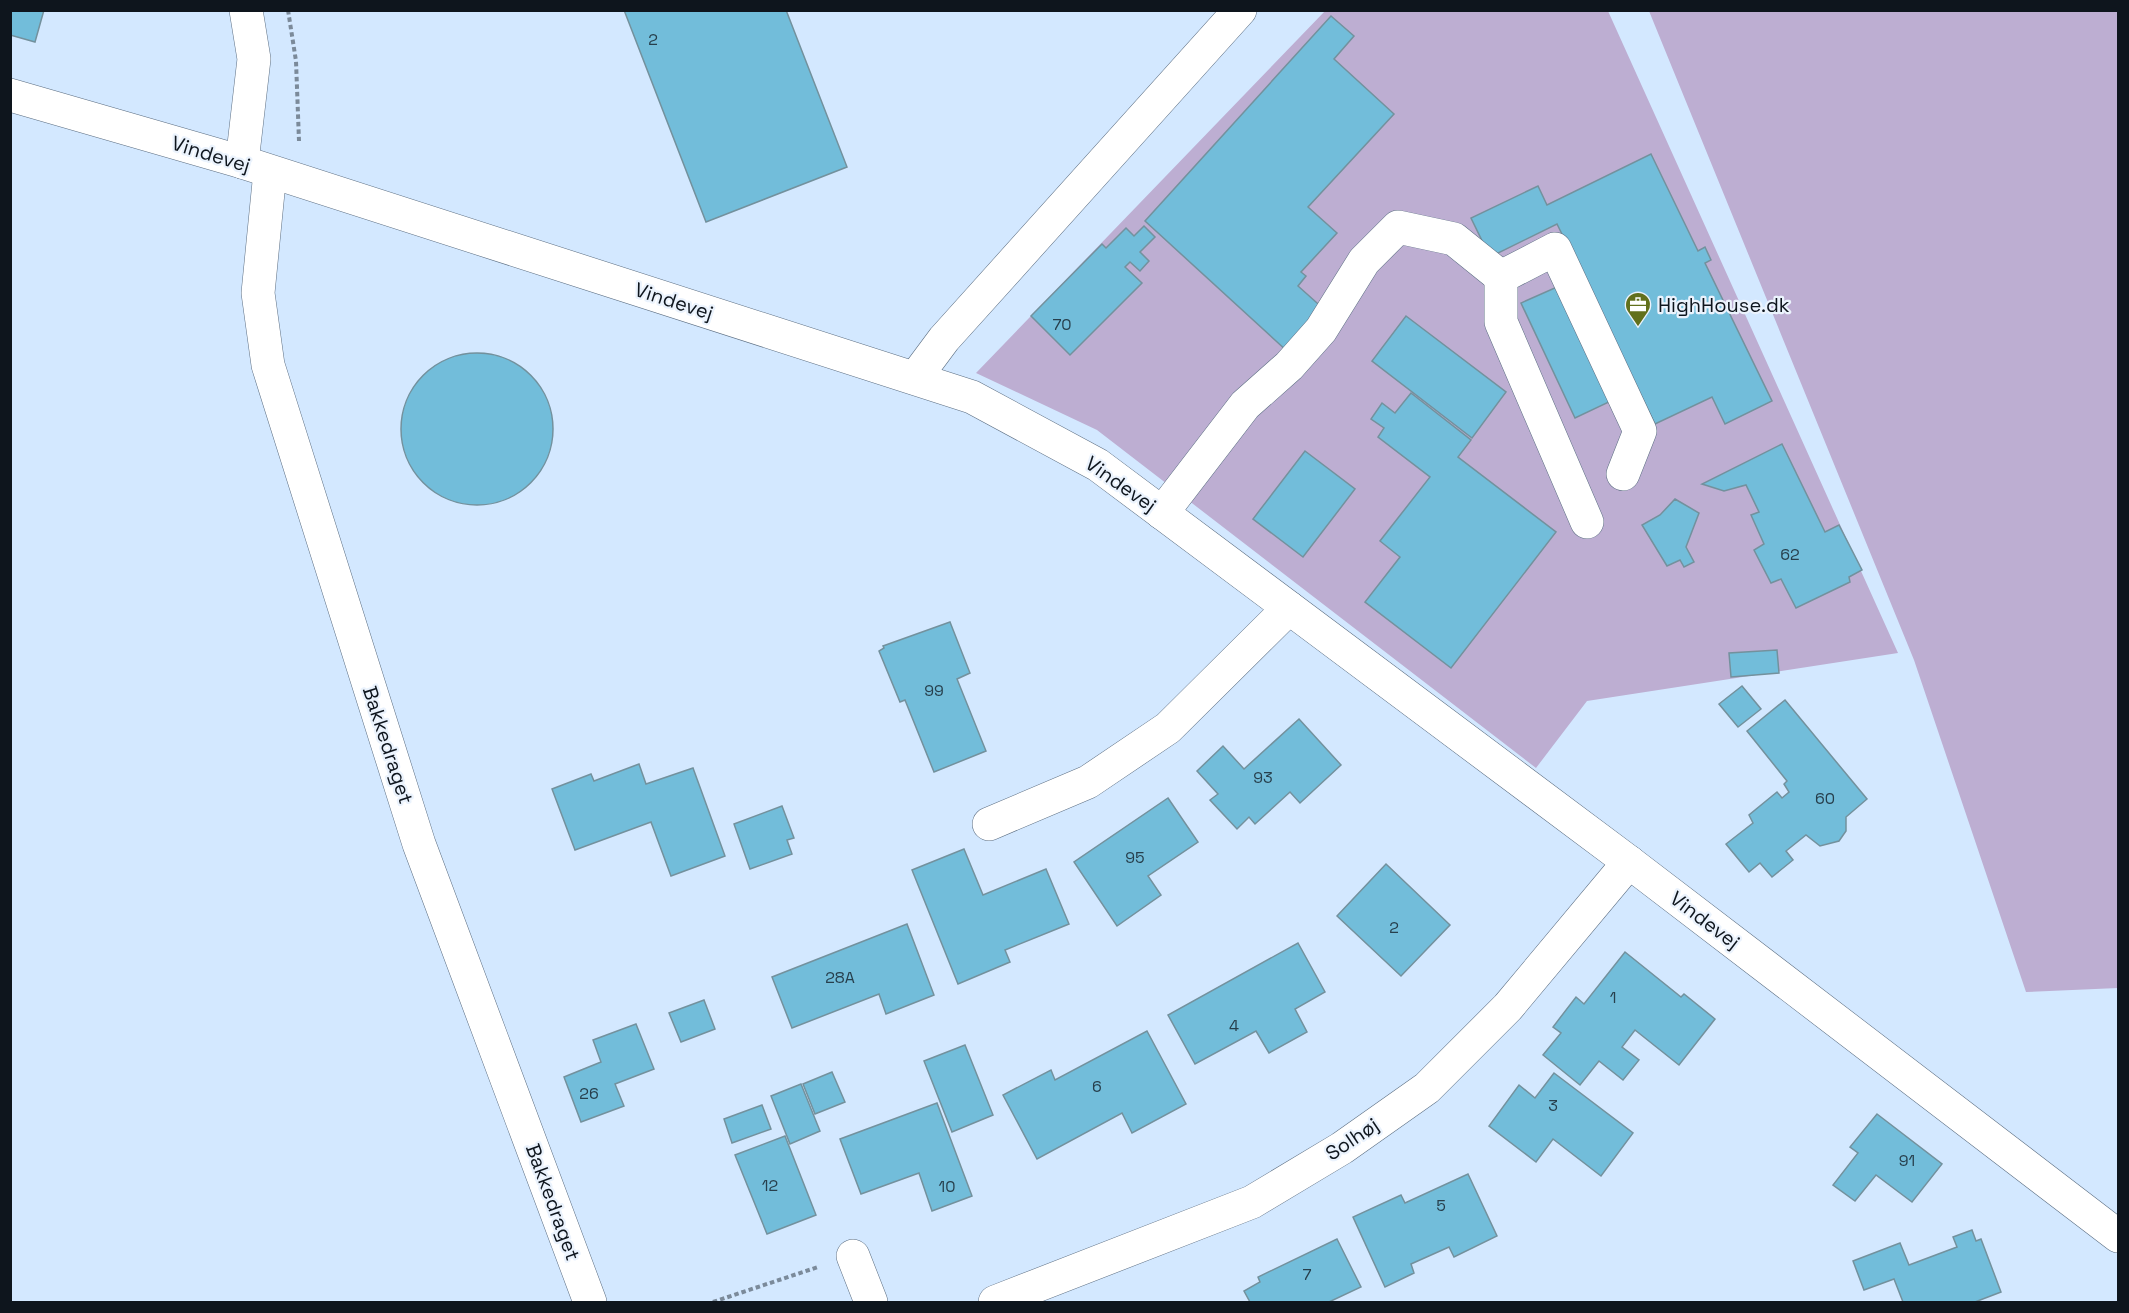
<svg xmlns="http://www.w3.org/2000/svg" width="2129" height="1313" viewBox="0 0 2129 1313" font-family="'Space Grotesk',sans-serif">
  <rect width="100%" height="100%" fill="#d3e8ff"/>
  <!-- green -->
  <g fill="#bdaed2">
    <polygon points="1325,11 1608,11 1898,653 1587,701 1536,768 1097,430 976,373"/>
    <polygon points="1649,11 2118,11 2118,988 2026,992 1914,660"/>
  </g>
  <!-- building -->
  <g fill="#72bdda" stroke="#73919d" stroke-width="1.5">
    <polygon points="10,10 44,10 35,42 10,35"/>
    <polygon points="624,10 786,10 847,167 706,222"/>
    <polygon points="1331,16 1354,36 1334,59 1394,114 1308,207 1337,233 1301,272 1306,276 1298,286 1326,311 1288,352 1145,221"/>
    <polygon points="1651,154 1698,251 1705,247 1711,260 1705,263 1772,401 1725,424 1712,397 1655,424 1557,224 1490,257 1471,218 1538,186 1547,205"/>
    <polygon points="1144,226 1155,237 1140,252 1149,261 1140,271 1130,262 1125,267 1142,283 1070,355 1031,316 1102,244 1106,248 1126,228 1134,236"/>
    <polygon points="1557,287 1611,401 1575,418 1521,303"/>
    <polygon points="1406,316 1506,392 1472,438 1372,361"/>
    <circle cx="477" cy="429" r="76"/>
    <polygon points="1411,393 1471,440 1458,457 1556,532 1451,668 1365,602 1400,557 1380,541 1430,477 1378,437 1384,428 1371,419 1382,403 1395,413"/>
    <polygon points="1782,444 1825,532 1839,525 1862,570 1849,577 1850,582 1796,608 1781,579 1771,583 1754,550 1764,544 1751,515 1759,512 1746,485 1724,491 1702,484"/>
    <polygon points="1305,451 1355,489 1303,557 1253,519"/>
    <polygon points="1675,499 1699,513 1686,547 1694,562 1684,567 1680,560 1667,566 1642,525 1660,515"/>
    <polygon points="950,622 970,673 957,679 986,751 934,772 905,700 900,702 879,651 884,648 883,646"/>
    <polygon points="1777,650 1779,673 1731,677 1729,653"/>
    <polygon points="1742,686 1761,709 1738,727 1719,704"/>
    <polygon points="1785,700 1867,799 1846,817 1846,831 1839,841 1820,846 1806,835 1786,851 1793,860 1772,877 1760,863 1749,872 1726,844 1753,823 1749,815 1777,792 1782,798 1789,792 1784,784 1787,781 1747,731"/>
    <polygon points="1299,719 1341,765 1300,803 1290,792 1255,824 1249,817 1237,829 1210,800 1218,794 1197,771 1223,746 1244,769"/>
    <polygon points="639,764 646,784 693,768 725,856 671,876 651,822 575,850 552,789 591,774 594,781"/>
    <polygon points="1168,798 1198,842 1148,876 1161,895 1117,926 1074,862"/>
    <polygon points="782,806 794,838 787,840 792,854 750,869 734,824"/>
    <polygon points="964,849 983,895 1046,869 1069,924 1005,950 1010,962 958,984 912,870"/>
    <polygon points="1386,864 1450,925 1401,976 1337,916"/>
    <polygon points="907,924 934,995 886,1014 879,994 792,1028 772,977"/>
    <polygon points="1298,943 1325,992 1295,1009 1307,1032 1269,1053 1256,1031 1195,1064 1168,1015"/>
    <polygon points="1625,952 1681,997 1684,994 1715,1019 1679,1065 1635,1030 1622,1047 1639,1060 1623,1080 1599,1061 1580,1085 1543,1055 1561,1033 1553,1027 1576,997 1584,1004"/>
    <polygon points="704,1000 715,1029 681,1042 669,1013"/>
    <polygon points="636,1024 654,1069 615,1084 624,1106 581,1122 564,1077 601,1062 593,1040"/>
    <polygon points="1147,1031 1186,1104 1132,1133 1122,1113 1037,1159 1003,1095 1051,1070 1055,1080"/>
    <polygon points="965,1045 993,1115 952,1132 924,1061"/>
    <polygon points="832,1072 845,1102 815,1114 803,1084"/>
    <polygon points="1554,1073 1633,1133 1601,1176 1553,1139 1536,1162 1489,1126 1519,1085 1535,1098"/>
    <polygon points="801,1084 820,1131 790,1144 771,1096"/>
    <polygon points="937,1103 972,1196 932,1211 919,1173 861,1194 840,1139"/>
    <polygon points="762,1105 771,1129 732,1143 724,1119"/>
    <polygon points="1877,1114 1942,1164 1912,1202 1876,1175 1855,1201 1833,1185 1858,1153 1850,1147"/>
    <polygon points="785,1136 816,1215 767,1234 735,1155"/>
    <polygon points="1468,1174 1497,1236 1454,1257 1449,1247 1411,1264 1414,1273 1385,1287 1353,1217 1401,1195 1405,1203"/>
    <polygon points="1972,1230 1976,1241 1981,1239 2001,1292 1975,1302 1903,1302 1894,1279 1864,1290 1853,1261 1900,1243 1909,1265 1957,1247 1953,1237"/>
    <polygon points="1337,1239 1361,1287 1329,1302 1250,1302 1244,1291 1260,1282 1258,1277"/>
  </g>
  <g fill="none" stroke-linecap="round" stroke-linejoin="round">
    <defs>
      <g id="minor">
        <polyline points="10,95 242,162 972,397 1098,465 1629,862 2118,1236"/>
        <polyline points="242,162 254,59 246,10"/>
        <polyline points="270,172 258,293 268,365 419,844 590,1302"/>
        <polyline points="915,378 944,339 1240,10"/>
        <polyline points="1162,513 1245,405 1289,366 1321,330 1364,261 1398,227 1454,239 1501,277"/>
        <polyline points="1587,522 1501,322 1501,277 1555,249 1640,431 1623,474"/>
        <polyline points="989,824 1088,782 1168,728 1289,608"/>
        <polyline points="853,1256 871,1302"/>
        <polyline points="995,1302 1252,1202 1342,1148 1427,1088 1508,1007 1629,862"/>
      </g>
    </defs>
    <!-- minor casing -->
    <use href="#minor" stroke="#5c6e82" stroke-width="34"/>
    <!-- path -->
    <g stroke="#7b8a9a" stroke-width="4" stroke-dasharray="4.5 3" stroke-linecap="butt">
      <polyline points="288,10 296,61 299,141"/>
      <polyline points="713,1302 818,1267"/>
    </g>
    <!-- minor -->
    <use href="#minor" stroke="#fff" stroke-width="33"/>
  </g>
  <!-- icons -->
  <defs>
    <symbol id="office-pin" viewBox="-11 -11 22 30"><path d="M0 17L-7.5 6A9.5 9.5 0 1 1 7.5 6Z" fill="#62701c" stroke="#ebf3fd"/><path d="M-6-3h4V-5.5h4V-3h4V5H-6ZM-1-4.5V-3h2v-1.5ZM-6 0V1H6V0Z" fill="#fff"/></symbol>
  </defs>
  <g fill-rule="evenodd">
    <use href="#office-pin" x="1623" y="290" width="30" height="40"/>
  </g>
  <g text-anchor="middle" stroke-width="4.5" stroke-linejoin="round" paint-order="stroke">
    <!-- number labels -->
    <g font-size="16" fill="#273f4c">
      <text x="653" y="45">2</text>
      <text x="1062" y="330">70</text>
      <text x="1790" y="560">62</text>
      <text x="934" y="696">99</text>
      <text x="1263" y="783">93</text>
      <text x="1825" y="804">60</text>
      <text x="1135" y="863">95</text>
      <text x="1394" y="933">2</text>
      <text x="840" y="983">28A</text>
      <text x="1613" y="1003">1</text>
      <text x="1234" y="1031">4</text>
      <text x="1097" y="1092">6</text>
      <text x="589" y="1099">26</text>
      <text x="1553" y="1111">3</text>
      <text x="1907" y="1166">91</text>
      <text x="770" y="1191">12</text>
      <text x="947" y="1192">10</text>
      <text x="1441" y="1211">5</text>
      <text x="1307" y="1280">7</text>
    </g>
    <!-- street labels -->
    <g font-size="20" fill="#0e151d" stroke="#ebf3fd">
      <text transform="translate(211 154) rotate(17)" y="7">Vindevej</text>
      <text transform="translate(674 301) rotate(18)" y="7">Vindevej</text>
      <text transform="translate(1121 484) rotate(35)" y="7">Vindevej</text>
      <text transform="translate(388 745) rotate(72)" y="7">Bakkedraget</text>
      <text transform="translate(1705 920) rotate(37)" y="7">Vindevej</text>
      <text transform="translate(1352 1139) rotate(-34)" y="7">Solhøj</text>
      <text transform="translate(553 1202) rotate(70)" y="7">Bakkedraget</text>
    </g>
    <!-- poi labels -->
    <g font-size="20" fill="#0e151d" stroke="#ebf3fd" text-anchor="start">
      <text x="1658" y="312">HighHouse.dk</text>
    </g>
  </g>
  <!-- border -->
  <rect width="2129" height="1313" fill="none" stroke="#0e151d" stroke-width="24"/>
</svg>
